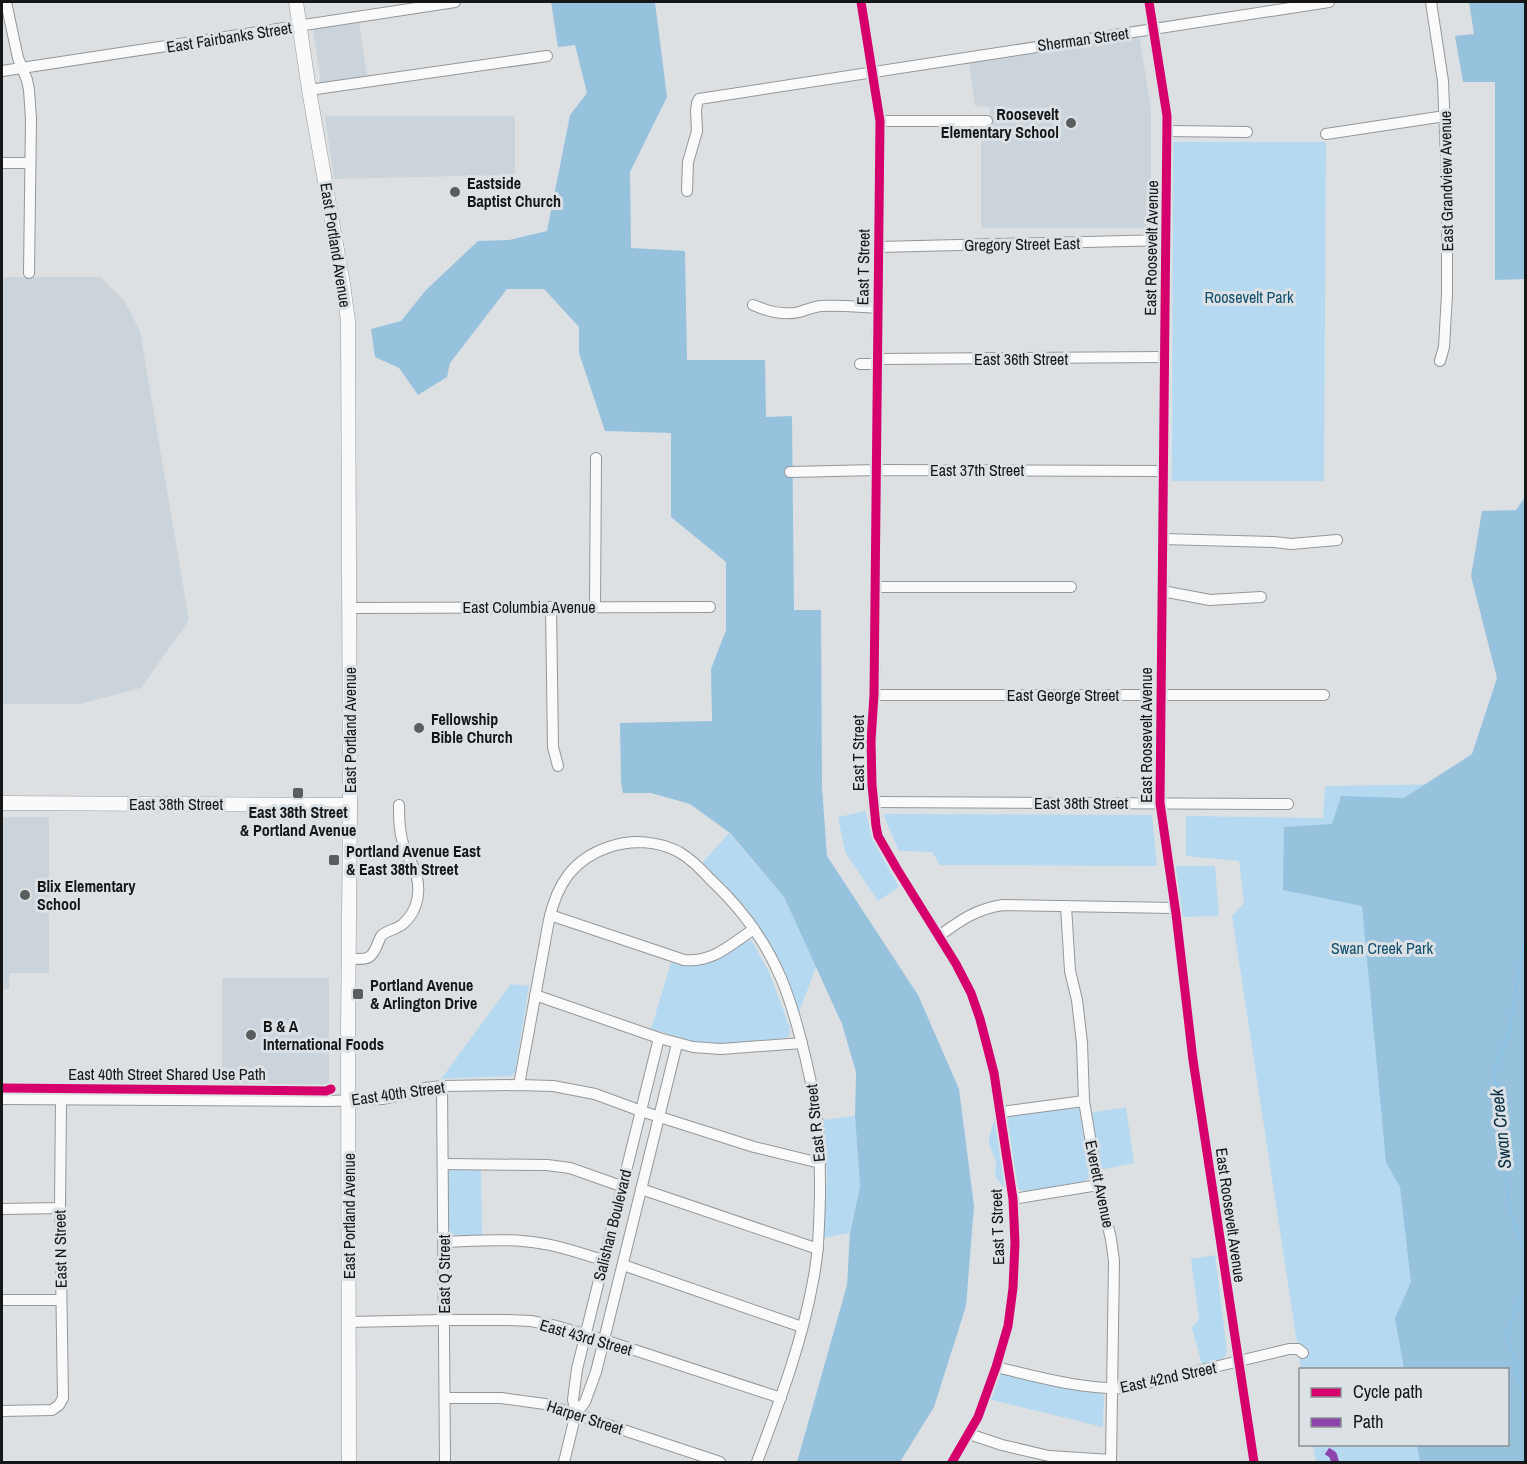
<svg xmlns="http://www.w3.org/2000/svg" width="1527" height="1464" viewBox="0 0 1527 1464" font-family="'Archivo Narrow',sans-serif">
  <rect width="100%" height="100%" fill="#dde0e3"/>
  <!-- built -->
  <g fill="#cbd4da">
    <polygon points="359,22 367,76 321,83 313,29"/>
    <polygon points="1139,35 1151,109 1151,228 981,228 981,136 990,136 990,107 975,106 969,62"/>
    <polygon points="325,116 515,116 515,173 506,175 334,179"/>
    <polygon points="2,277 100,277 124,300 140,331 189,620 141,688 80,704 2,704"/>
    <polygon points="2,817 49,817 49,973 10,973 9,989 2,989"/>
    <rect x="222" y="978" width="107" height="108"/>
  </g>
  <!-- green -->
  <g fill="#b5d9f0">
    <polygon points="1173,142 1326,142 1324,481 1172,481"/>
    <polygon points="1525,783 1525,1462 1316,1462 1313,1445 1508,1444 1508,1370 1301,1369 1232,916 1244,903 1239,861 1186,856 1186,816 1323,818 1325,786"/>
    <polygon points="865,811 874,842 899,887 878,901 845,852 838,817"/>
    <polygon points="883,814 1152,815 1157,866 940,865 932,852 899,851"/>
    <polygon points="729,833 784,897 816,967 799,1012 781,966 755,924 703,862"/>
    <polygon points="1174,866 1215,866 1219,916 1180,917"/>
    <polygon points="743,940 750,940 753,943 769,972 790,1028 790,1033 787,1038 715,1044 692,1041 651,1029 671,963 698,966 714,961"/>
    <polygon points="511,984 529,986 515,1072 512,1076 441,1079"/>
    <polygon points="1076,1106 1079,1109 1090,1174 1089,1178 1082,1183 1023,1191 1016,1188 1005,1119 1007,1115"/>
    <polygon points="1126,1107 1134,1163 1100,1170 1090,1113"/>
    <polygon points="855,1116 860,1187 850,1233 823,1238 827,1176 823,1120"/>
    <polygon points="995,1119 1006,1191 995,1176 996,1162 989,1144 989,1137"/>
    <polygon points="481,1166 482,1235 452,1235 448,1229 447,1172 451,1169"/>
    <path d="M1215,1255L1227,1351C1224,1363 1212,1363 1202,1365L1192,1328L1199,1319L1191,1259Z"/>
    <polygon points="1001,1372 1101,1391 1104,1396 1103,1427 988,1399 997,1373"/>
  </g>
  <!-- forest -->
  <g fill="#96c2de">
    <polygon points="551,2 655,2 667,97 630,172 631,248 685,251 687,360 765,360 766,417 792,416 794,610 821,610 822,787 827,856 918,995 959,1089 974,1206 966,1306 934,1407 900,1462 797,1462 847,1285 850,1233 860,1187 855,1116 856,1072 842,1024 784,897 730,833 690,804 651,793 623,793 621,782 620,723 712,721 711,669 726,630 726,562 671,517 671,433 605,431 579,353 579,327 544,289 507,289 450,363 447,377 418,395 399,368 375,357 371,329 401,321 426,290 478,241 509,240 547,231 570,115 587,93 575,45 558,47"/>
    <polygon points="1469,2 1525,2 1525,279 1495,280 1495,82 1463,82 1455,36 1474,34"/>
    <polygon points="1525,497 1525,1462 1420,1462 1417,1445 1508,1444 1508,1370 1404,1369 1395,1318 1411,1282 1400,1187 1386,1162 1362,906 1283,890 1284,827 1332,824 1341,796 1404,798 1472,754 1497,678 1471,576 1482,511 1516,510"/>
  </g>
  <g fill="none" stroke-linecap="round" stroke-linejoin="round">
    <!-- stream -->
    <g stroke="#8bc3e5" stroke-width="2">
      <polyline points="1526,930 1509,1032 1494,1072 1510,1210 1526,1257"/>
      <polyline points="1526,1288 1515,1308 1508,1337 1522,1392 1526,1400"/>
    </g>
    <defs>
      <g id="minor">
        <polyline points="6,2 18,58 27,80 29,90 31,119 29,273"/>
        <polyline points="861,2 880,121 874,695 871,741 872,785 876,826 878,836 897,869 956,964 971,993 980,1019 994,1073 1013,1199 1015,1243 1013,1288 1008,1326 996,1367 978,1417 952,1462"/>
        <polyline points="1149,2 1167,116 1160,803 1176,914 1193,1060 1254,1462"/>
        <polyline points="1431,2 1443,81 1447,185 1447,294 1444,347 1440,361"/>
        <polyline points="2,71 455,2"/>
        <polyline points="309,90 547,56"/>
        <polyline points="880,121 987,121"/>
        <polyline points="1167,131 1247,132"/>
        <polyline points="1326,134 1445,116"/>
        <polyline points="2,163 30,163"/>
        <polyline points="687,191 688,162 697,131 696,111 697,103 699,99 1329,2"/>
        <polyline points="879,247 1166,240"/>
        <path d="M753,305C767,311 783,316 799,312C806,310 813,307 821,306C840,305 859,307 878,308"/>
        <polyline points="878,359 1165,357"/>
        <polyline points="860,364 878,364"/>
        <polyline points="790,472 877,470 1164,471"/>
        <polyline points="1163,539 1274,542 1291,544 1337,540"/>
        <polyline points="876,587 1071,587"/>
        <polyline points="1162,591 1210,600 1261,597"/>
        <polyline points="551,607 553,747 558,766"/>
        <polyline points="595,607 596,458"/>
        <polyline points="349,608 710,607"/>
        <polyline points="874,695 1324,695"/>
        <polyline points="873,802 1288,804"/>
        <polyline points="1066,906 1070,971 1077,1000 1082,1043 1084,1101 1098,1185 1111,1239 1114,1261 1111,1462"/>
        <path d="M550,915L684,960C713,963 731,944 754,929"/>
        <path d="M939,936C961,920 976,909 1003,905L1175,908"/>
        <path d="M349,959C367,959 371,961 378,943C379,941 380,937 382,935C388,930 397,929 403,924C419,910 422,888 414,868C410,860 405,851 403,843C399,831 399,818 399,805"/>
        <polyline points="535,995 659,1038 693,1047 721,1049 802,1043"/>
        <path d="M519,1085L549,920C557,884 573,859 609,847C632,839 658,841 679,852C691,859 701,869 710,879C740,907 765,940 781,978C792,1004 799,1032 806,1060C809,1076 814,1092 816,1109C820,1137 820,1166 820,1195C819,1224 819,1252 813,1281C802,1343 779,1403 757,1462"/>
        <polyline points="442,1086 445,1462"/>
        <polyline points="2,1099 330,1101 382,1099 407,1094 425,1088 442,1086 519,1085 553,1086 595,1094 641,1111 754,1147 820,1163"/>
        <polyline points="1001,1112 1084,1101"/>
        <polyline points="443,1164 547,1165 570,1168 621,1186"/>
        <polyline points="641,1189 818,1249"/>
        <polyline points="1013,1199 1098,1185"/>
        <polyline points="2,1209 60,1208"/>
        <path d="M444,1242C474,1241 509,1238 539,1243C561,1246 582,1254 603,1260"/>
        <polyline points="623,1265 802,1327"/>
        <polyline points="2,1300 61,1300"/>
        <polyline points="349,1322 443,1320 508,1320 531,1321 556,1326 604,1340 781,1398"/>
        <path d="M996,1367C1039,1377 1083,1390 1127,1388L1289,1349H1298L1303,1353"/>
        <polyline points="445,1398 501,1398 545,1404 720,1462"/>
        <polyline points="2,1411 52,1410 59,1405 63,1398 60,1208 61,1100"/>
        <polyline points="576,1413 585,1402 596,1372 677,1044"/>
        <polyline points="969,1434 1002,1445 1049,1456 1111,1460"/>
        <polyline points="564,1462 576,1413 573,1400 577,1369 659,1038"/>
      </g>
      <g id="major">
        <polyline points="296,2 309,90 343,284 348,321 350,805 348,1033 349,1462"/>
        <polyline points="2,803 350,805"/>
      </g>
    </defs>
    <!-- minor casing -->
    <use href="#minor" stroke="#949799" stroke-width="12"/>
    <!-- major casing -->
    <use href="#major" stroke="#949799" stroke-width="15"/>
    <!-- minor -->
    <use href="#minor" stroke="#fafafb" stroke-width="10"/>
    <!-- major -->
    <use href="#major" stroke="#fafafb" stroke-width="14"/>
    <!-- quiet -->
    <polyline stroke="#8e44ad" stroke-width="8" stroke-dasharray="15 8" stroke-linecap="butt" points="1327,1451 1333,1455 1335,1462"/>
    <defs>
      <g id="cycleway">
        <polyline points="861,2 880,121 874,695 871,741 872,785 876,826 878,836 897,869 956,964 971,993 980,1019 994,1073 1013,1199 1015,1243 1013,1288 1008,1326 996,1367 978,1417 952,1462"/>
        <polyline points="1149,2 1167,116 1160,803 1176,914 1193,1060 1254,1462"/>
        <polyline points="2,1088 326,1091 331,1089"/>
      </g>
    </defs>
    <!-- cycleway casing -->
    <use href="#cycleway" stroke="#dbe1e5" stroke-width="13"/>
    <!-- cycleway -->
    <use href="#cycleway" stroke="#d6006c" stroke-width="9"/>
  </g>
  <!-- markers -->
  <g fill="#5a5d5e" stroke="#dbe1e5" stroke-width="2">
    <circle cx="1071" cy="123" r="6"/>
    <circle cx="455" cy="192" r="6"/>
    <circle cx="419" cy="728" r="6"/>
    <rect x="292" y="787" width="12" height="12" rx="3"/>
    <rect x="328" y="854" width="12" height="12" rx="3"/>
    <circle cx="25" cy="895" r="6"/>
    <rect x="352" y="988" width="12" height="12" rx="3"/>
    <circle cx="251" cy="1035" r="6"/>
  </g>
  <g text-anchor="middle" stroke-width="6" stroke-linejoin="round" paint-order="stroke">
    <!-- street labels -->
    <g font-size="16" fill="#141617" stroke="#dbe1e5">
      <text transform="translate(229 37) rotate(-9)" y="6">East Fairbanks Street</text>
      <text transform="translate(1083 39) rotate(-8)" y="6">Sherman Street</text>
      <text transform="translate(1446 181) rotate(-91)" y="6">East Grandview Avenue</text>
      <text transform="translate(1022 244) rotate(-1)" y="6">Gregory Street East</text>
      <text transform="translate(336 245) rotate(81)" y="6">East Portland Avenue</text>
      <text transform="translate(1151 248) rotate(-89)" y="6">East Roosevelt Avenue</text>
      <text transform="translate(863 267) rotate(-89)" y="6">East T Street</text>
      <text x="1021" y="365">East 36th Street</text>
      <text x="977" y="476">East 37th Street</text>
      <text x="529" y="613">East Columbia Avenue</text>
      <text x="1063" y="701">East George Street</text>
      <text transform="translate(350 730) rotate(-90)" y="6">East Portland Avenue</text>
      <text transform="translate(1146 735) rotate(-90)" y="6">East Roosevelt Avenue</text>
      <text transform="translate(858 753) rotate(-90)" y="6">East T Street</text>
      <text x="1081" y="809">East 38th Street</text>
      <text x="176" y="810">East 38th Street</text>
      <text x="167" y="1080">East 40th Street Shared Use Path</text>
      <text transform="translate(398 1093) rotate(-8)" y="6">East 40th Street</text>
      <text transform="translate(815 1123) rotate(-96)" y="6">East R Street</text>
      <text transform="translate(1100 1184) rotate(78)" y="6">Everett Avenue</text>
      <text transform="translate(1231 1215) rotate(82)" y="6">East Roosevelt Avenue</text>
      <text transform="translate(349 1216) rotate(-90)" y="6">East Portland Avenue</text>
      <text transform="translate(612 1225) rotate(-76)" y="6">Salishan Boulevard</text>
      <text transform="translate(997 1227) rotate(-92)" y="6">East T Street</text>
      <text transform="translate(60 1249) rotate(-91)" y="6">East N Street</text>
      <text transform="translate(444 1274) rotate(-90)" y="6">East Q Street</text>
      <text transform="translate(586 1337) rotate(16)" y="6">East 43rd Street</text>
      <text transform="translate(1168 1377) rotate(-12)" y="6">East 42nd Street</text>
      <text transform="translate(585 1417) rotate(18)" y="6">Harper Street</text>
    </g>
    <!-- poi labels -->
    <g font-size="16" font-weight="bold" fill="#141617" stroke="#dbe1e5" text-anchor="start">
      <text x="1059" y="120" text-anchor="end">Roosevelt<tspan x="1059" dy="18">Elementary School</tspan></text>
      <text x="467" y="189">Eastside<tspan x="467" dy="18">Baptist Church</tspan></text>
      <text x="431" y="725">Fellowship<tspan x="431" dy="18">Bible Church</tspan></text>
      <text x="298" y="818" text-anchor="middle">East 38th Street<tspan x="298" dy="18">&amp; Portland Avenue</tspan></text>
      <text x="346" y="857">Portland Avenue East<tspan x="346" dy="18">&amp; East 38th Street</tspan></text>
      <text x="37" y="892">Blix Elementary<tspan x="37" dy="18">School</tspan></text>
      <text x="370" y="991">Portland Avenue<tspan x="370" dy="18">&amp; Arlington Drive</tspan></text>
      <text x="263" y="1032">B &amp; A<tspan x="263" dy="18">International Foods</tspan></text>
    </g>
    <!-- park labels -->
    <g font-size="16" fill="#104e6e" stroke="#dbe1e5">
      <text x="1249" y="303">Roosevelt Park</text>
      <text x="1382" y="954">Swan Creek Park</text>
    </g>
    <!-- water labels -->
    <g font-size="18" font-style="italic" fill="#082c40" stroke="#dbe1e5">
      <text transform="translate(1501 1129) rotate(-96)" y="6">Swan Creek</text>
    </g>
  </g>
  <!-- border -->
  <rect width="1527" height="1464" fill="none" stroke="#141617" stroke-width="6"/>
  <!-- legend -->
  <rect x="1299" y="1368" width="210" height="78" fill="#dbe1e5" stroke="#8b9093" stroke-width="1.5"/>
  <rect x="1311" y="1388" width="30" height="9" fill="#d6006c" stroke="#8b9093" stroke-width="1.5"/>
  <text x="1353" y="1398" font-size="18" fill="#141617">Cycle path</text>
  <rect x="1311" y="1418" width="30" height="9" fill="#8e44ad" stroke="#8b9093" stroke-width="1.5"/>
  <text x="1353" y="1428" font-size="18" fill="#141617">Path</text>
</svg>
